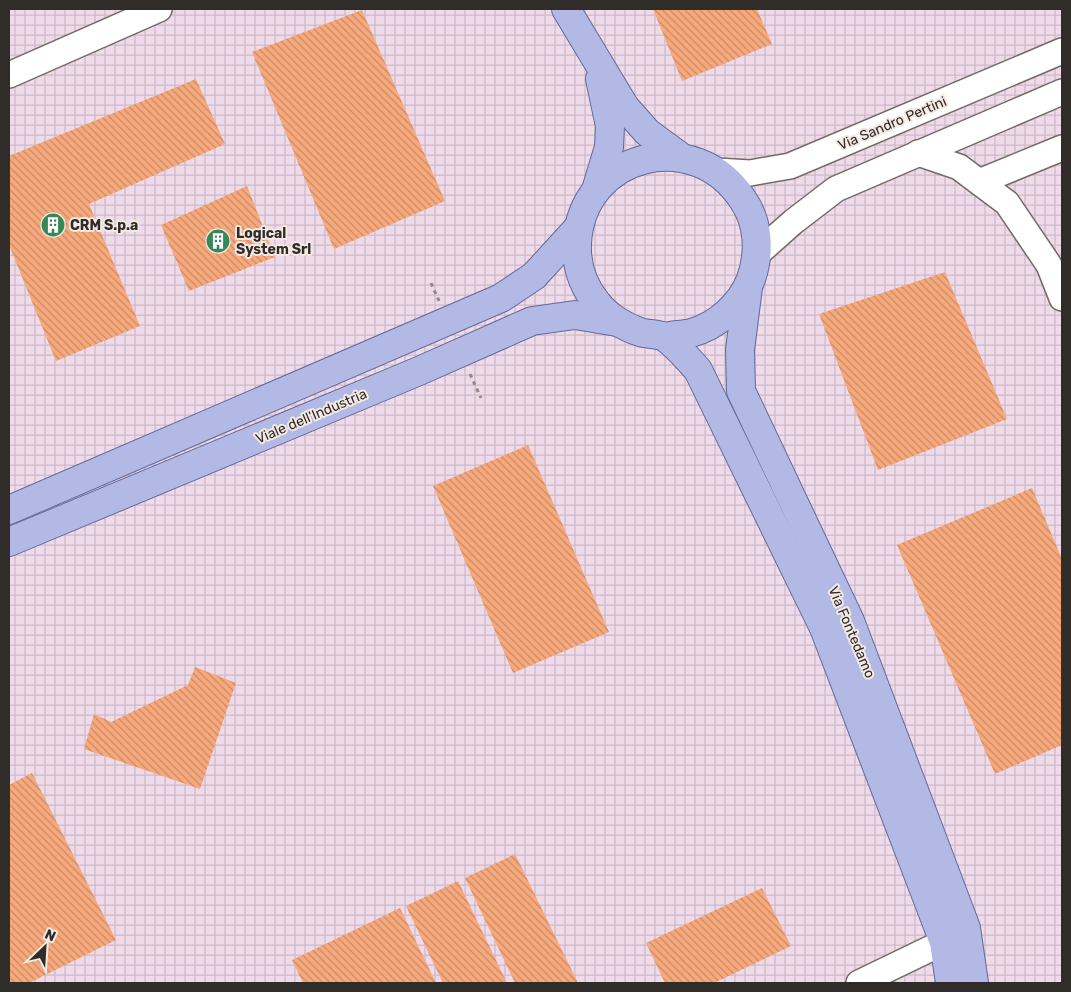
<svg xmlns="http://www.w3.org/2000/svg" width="1071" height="992" viewBox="0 0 1071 992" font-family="Rubik,sans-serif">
  <defs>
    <pattern id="industrial-grid" width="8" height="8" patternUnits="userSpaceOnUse" patternTransform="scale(1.25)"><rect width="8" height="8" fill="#efdae9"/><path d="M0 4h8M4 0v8" fill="none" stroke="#cdbbc8"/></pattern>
    <pattern id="building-back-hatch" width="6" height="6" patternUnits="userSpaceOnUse" patternTransform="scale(1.25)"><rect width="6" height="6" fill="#f7a97c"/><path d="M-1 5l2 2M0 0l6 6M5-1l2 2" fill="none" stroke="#c88a66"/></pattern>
  </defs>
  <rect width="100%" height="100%" fill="#f4e9e3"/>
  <!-- industrial -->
  <rect fill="url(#industrial-grid)" x="9" y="9" width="1053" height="974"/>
  <!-- building -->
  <g fill="url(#building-back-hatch)">
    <polygon points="653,9 757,9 772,44 682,81"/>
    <polygon points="362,10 445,201 334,249 252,52"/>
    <polygon points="196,79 225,144 89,204 140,326 56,361 9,245 9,156"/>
    <polygon points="247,186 275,257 189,291 161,225"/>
    <polygon points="945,272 1007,419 878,470 819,314"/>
    <polygon points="528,445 609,632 513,673 433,486"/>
    <polygon points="1032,488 1062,559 1062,745 995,774 897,545"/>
    <polygon points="195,667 236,683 200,789 84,749 94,714 111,722 188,685"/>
    <polygon points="32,773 116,940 29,983 9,983 9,785"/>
    <polygon points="515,854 578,983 515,983 465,878"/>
    <polygon points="458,881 507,983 443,983 406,906"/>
    <polygon points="762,888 791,946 714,983 665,983 646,943"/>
    <polygon points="400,908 436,983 303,983 292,960"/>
  </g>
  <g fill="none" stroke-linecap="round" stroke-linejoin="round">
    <defs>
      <g id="minor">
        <polyline points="9,75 159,9"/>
        <polyline points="918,153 959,167 1007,203 1049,265 1062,298"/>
        <polyline points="717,171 750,173 790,166 1062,51"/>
        <polyline points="979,182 1062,148"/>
        <polyline points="757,254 793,222 836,189 1062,92"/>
        <polyline points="859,983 944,942"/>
      </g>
      <g id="major">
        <polyline points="566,9 625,107 647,132 681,157"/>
        <polyline points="596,190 609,147 610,126 600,79"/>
        <polyline points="748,287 740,350 741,391 850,621 966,928 974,983"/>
        <path d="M665,337C673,335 683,335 691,333C717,326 741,305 751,279C760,253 759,223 743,200C695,125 582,153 577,243C576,265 583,286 597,303C607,316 624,327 640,332C648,335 659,333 666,338C677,346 688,359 698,370L824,628L944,942L950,983"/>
        <polyline points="9,510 501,298 534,276 578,228"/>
        <polyline points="9,542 419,371 532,321 575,315 617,322"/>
      </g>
    </defs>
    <!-- minor casing -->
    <use href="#minor" stroke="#736a65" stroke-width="28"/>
    <!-- major casing -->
    <use href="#major" stroke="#636998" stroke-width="30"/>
    <!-- path -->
    <g stroke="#918a86" stroke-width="3" stroke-dasharray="4 4" stroke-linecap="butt">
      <polyline points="431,283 439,301"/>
      <polyline points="470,374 481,398"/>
    </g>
    <!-- minor -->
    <use href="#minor" stroke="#fff" stroke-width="25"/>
    <!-- major -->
    <use href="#major" stroke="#b2b9e5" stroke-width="28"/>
  </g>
  <!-- icons -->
  <defs>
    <symbol id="building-disc" viewBox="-11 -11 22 22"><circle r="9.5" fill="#368859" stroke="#f4e9e3"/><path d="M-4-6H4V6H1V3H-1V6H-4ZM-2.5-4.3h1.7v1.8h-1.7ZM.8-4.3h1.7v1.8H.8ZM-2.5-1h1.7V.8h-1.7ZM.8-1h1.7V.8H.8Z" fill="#fff"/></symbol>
  </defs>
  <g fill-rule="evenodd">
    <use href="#building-disc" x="39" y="211" width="28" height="28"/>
    <use href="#building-disc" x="204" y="227" width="28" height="28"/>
  </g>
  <g text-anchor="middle" stroke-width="4" stroke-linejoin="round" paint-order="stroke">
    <!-- street labels -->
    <g font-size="14" fill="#302c2a" stroke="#f4e9e3">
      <text transform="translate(892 123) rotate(-23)" y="5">Via Sandro Pertini</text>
      <text transform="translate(311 416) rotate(-23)" y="5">Viale dell'Industria</text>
      <text transform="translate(852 632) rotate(67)" y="5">Via Fontedamo</text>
    </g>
    <!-- poi labels -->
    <g font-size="14" font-weight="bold" fill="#302c2a" stroke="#f4e9e3" text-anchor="start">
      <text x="70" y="230">CRM S.p.a</text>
      <text x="236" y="238">Logical<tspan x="236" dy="16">System Srl</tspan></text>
    </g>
  </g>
  <!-- border -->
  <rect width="1071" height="992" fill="none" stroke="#302c2a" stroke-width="20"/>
  <!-- north arrow -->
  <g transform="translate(45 947) rotate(25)" stroke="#f4e9e3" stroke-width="4" paint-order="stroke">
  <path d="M0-4L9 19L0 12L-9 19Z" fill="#302c2a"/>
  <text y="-8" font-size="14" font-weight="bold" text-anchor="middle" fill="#302c2a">N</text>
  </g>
</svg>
